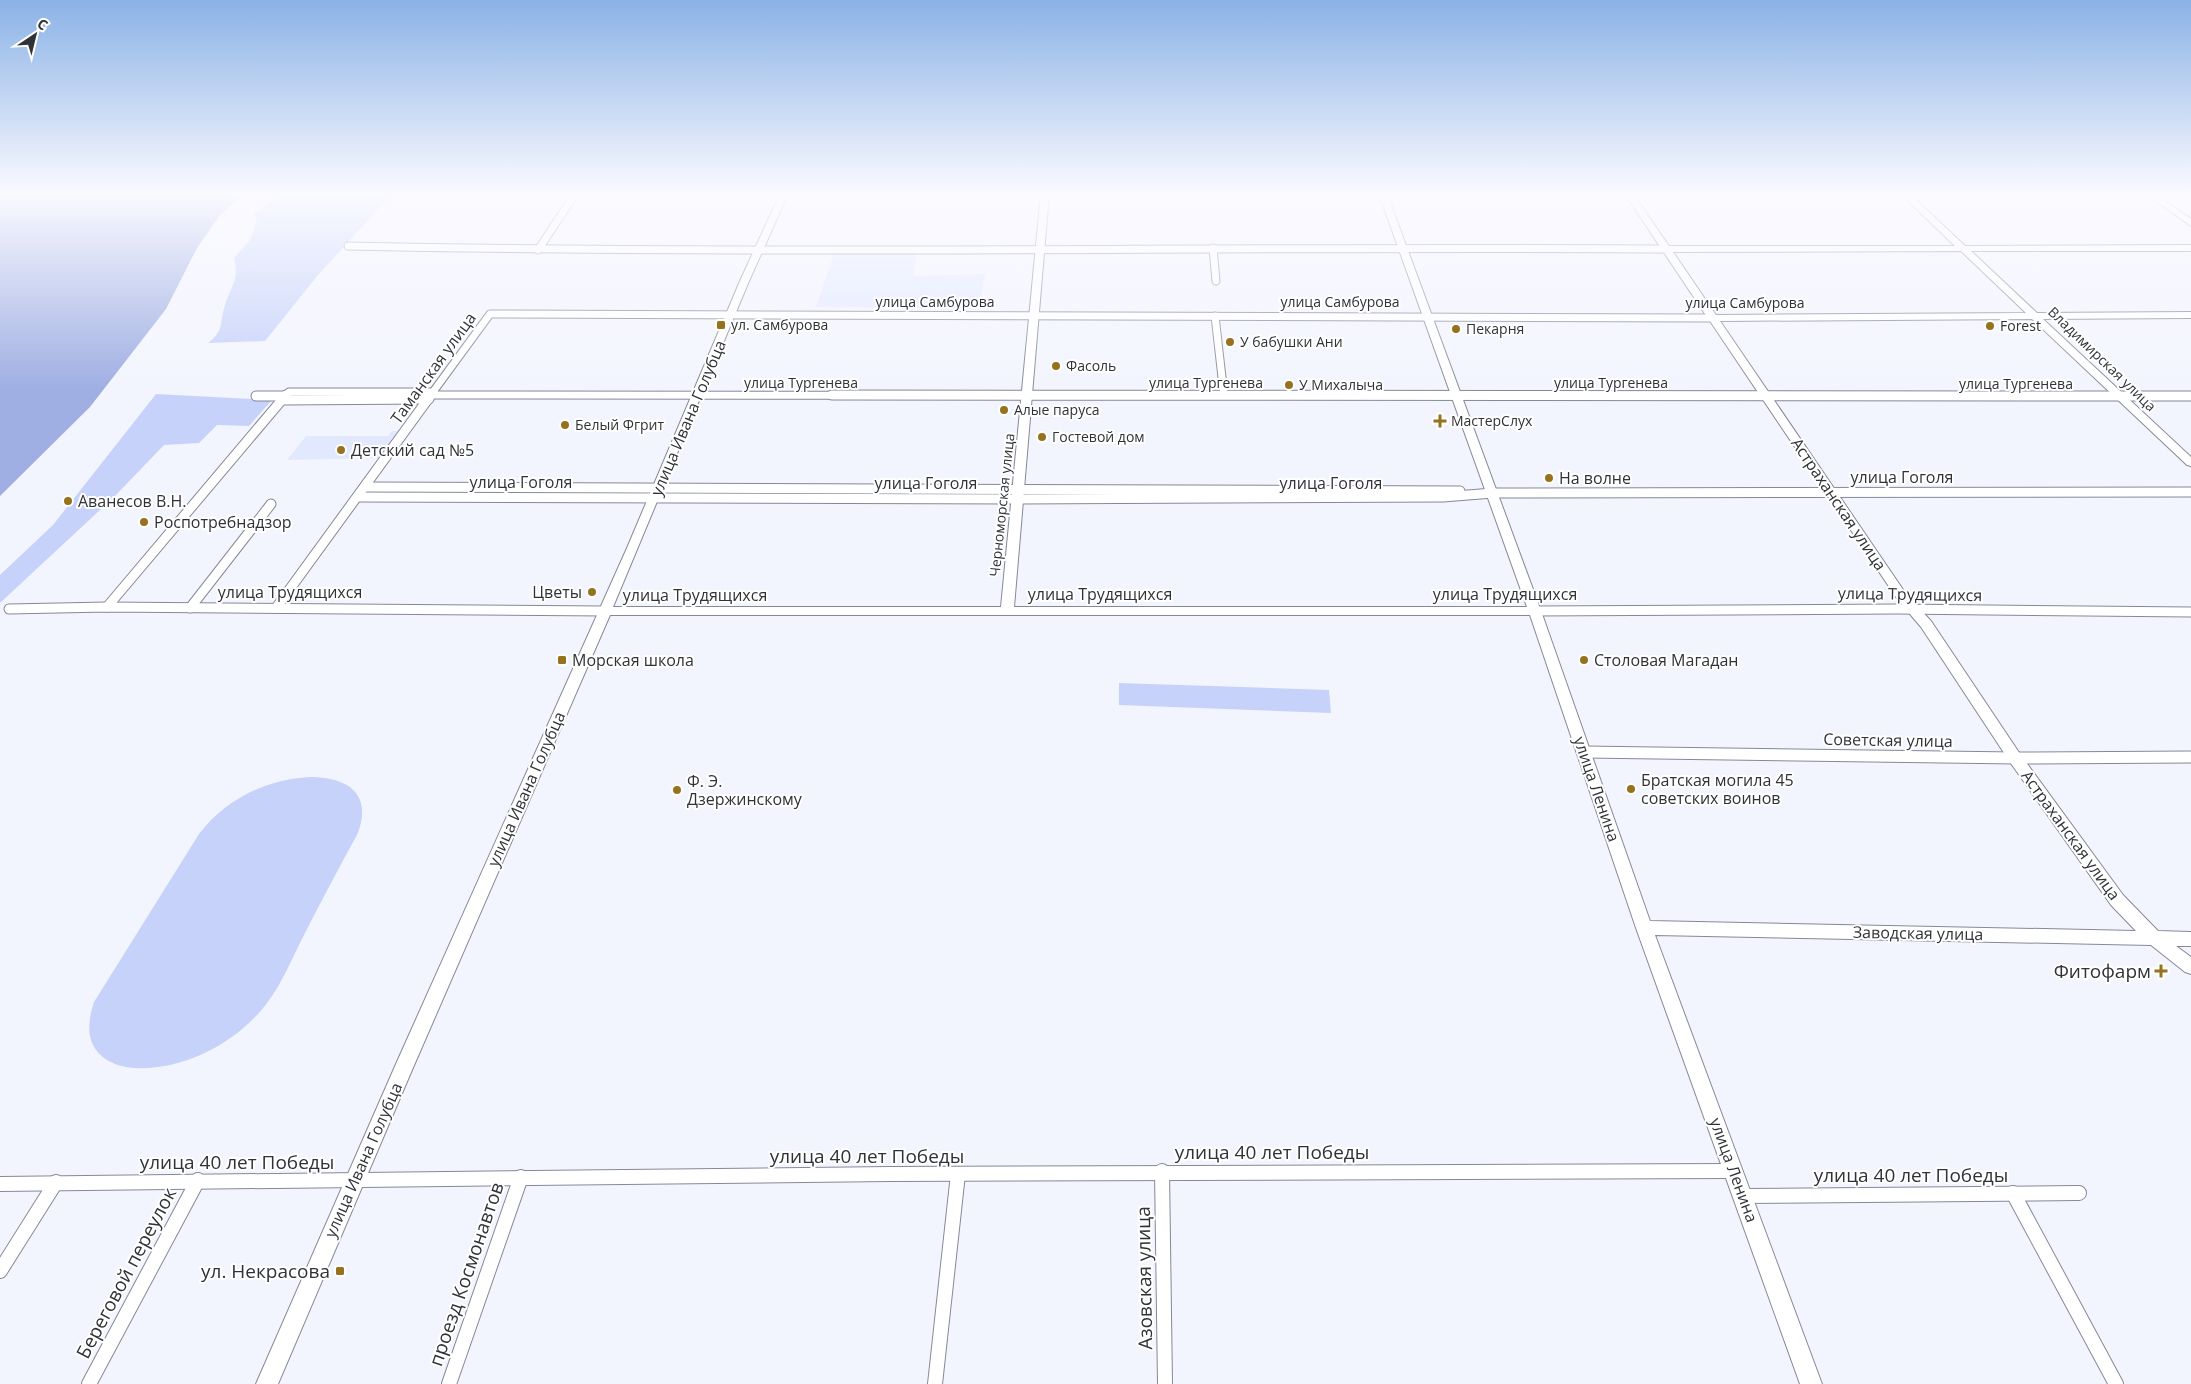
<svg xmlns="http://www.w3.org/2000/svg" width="2191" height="1384" viewBox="0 0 2191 1384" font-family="'Open Sans',sans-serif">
  <rect width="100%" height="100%" fill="#f3f5fe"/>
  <!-- built -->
  <g fill="#e2e9ff">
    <polygon points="834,254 917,254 913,276 985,274 979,309 816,307"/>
    <polygon points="392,431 400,431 380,458 287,460 306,436 388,436"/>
  </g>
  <!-- green -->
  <g fill="#c6d2f9">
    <path d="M281,194H392L318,275L265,341L208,343C225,330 219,323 225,305C231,285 240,280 234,258L250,240L257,221L254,215L261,208Z"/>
    <polygon points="156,394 272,400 249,426 217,425 199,443 164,445 114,497 0,603 0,575 53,525"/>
    <polygon points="383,489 638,491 636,496 379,495"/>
    <polygon points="674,491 990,491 990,496 672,497"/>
    <polygon points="1119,683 1329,690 1331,713 1119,705"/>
    <path d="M309,777C347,777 374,793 357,835C339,867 322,900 305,933C293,956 283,982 267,1003C244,1034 207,1057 170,1065C150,1069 124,1071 107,1060C85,1046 87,1024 94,1002L199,834C226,799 265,780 309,777Z"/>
  </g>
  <!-- water -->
  <polygon fill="#a0afe3" points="0,194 244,194 220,215 197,248 166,309 90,407 0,496"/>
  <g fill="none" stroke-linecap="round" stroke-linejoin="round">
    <defs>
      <g id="minor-far3">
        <path d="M348,246C788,255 1227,246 1667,249"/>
        <polyline points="1213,248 1216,281"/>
        <polyline points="538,250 575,194"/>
        <polyline points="1215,316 1224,395"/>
        <polyline points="432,395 2191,396"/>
        <polyline points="256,396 285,396"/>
        <polyline points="285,396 289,392 434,392"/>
        <polyline points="430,396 490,314 1711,318"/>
      </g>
      <g id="minor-far2">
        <polyline points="832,395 2191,396"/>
        <polyline points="256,396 285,396"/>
        <polyline points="282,400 429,399"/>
        <polyline points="365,487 1460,491"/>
        <polyline points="358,497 1018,499 1443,497 1493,493 2191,492"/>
        <polyline points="107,607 286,395"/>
        <polyline points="190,608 271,504"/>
        <polyline points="276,608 431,395"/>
        <polyline points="9,609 107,607 605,611"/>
        <polyline points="1535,611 1897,609 2191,612"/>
      </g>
      <polyline id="minor-far1" points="1585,752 2015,758 2191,757"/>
      <g id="minor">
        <polyline points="1162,1171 1165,1384"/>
        <polyline points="0,1184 890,1174 1734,1171"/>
        <polyline points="2013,1193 2116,1384"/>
        <polyline points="1743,1196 2079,1193"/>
        <polyline points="0,1271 56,1182"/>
        <polyline points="89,1384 198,1180"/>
        <polyline points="449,1384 521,1177"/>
        <polyline points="935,1384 958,1174"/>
      </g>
      <g id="tertiary">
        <path d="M780,194H788L749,281L613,607H1001L1041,194H1049L1014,607H1527L1379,194H1387L1541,611L1650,921L2136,931L2111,905L2010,762L1921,627L1898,600L1710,321L1706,318L1707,317L1625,194H1633L1669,246H1955L1901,194H1910L1965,246L2191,245V251H1971L2037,313L2191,312V318L2043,319L2191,457V466L2187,465L2032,319L1720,321L1906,594L1931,621L2020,754L2123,895L2158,931L2191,932V946H2176L2191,957V974L2185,972L2151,945L1655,935L1822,1384H1800L1636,928L1530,615H610L412,1070L278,1384H256L396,1064L627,548L740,281ZM1961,251L2026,313L1716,315L1673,252Z"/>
        <polygon points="2146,194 2155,194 2191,219 2191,226"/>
      </g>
    </defs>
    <!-- minor-far3 casing -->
    <use href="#minor-far3" stroke="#858997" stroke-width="9"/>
    <!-- minor-far2 casing -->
    <use href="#minor-far2" stroke="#858997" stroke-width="11"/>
    <!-- minor-far1 casing -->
    <use href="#minor-far1" stroke="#858997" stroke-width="13"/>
    <!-- minor casing -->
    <use href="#minor" stroke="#858997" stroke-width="16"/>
    <!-- tertiary casing -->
    <use href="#tertiary" stroke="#858997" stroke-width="2"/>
    <!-- minor-far3 -->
    <use href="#minor-far3" stroke="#fff" stroke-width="7"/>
    <!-- minor-far2 -->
    <use href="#minor-far2" stroke="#fff" stroke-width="9"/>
    <!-- minor-far1 -->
    <use href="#minor-far1" stroke="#fff" stroke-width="11"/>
    <!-- minor -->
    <use href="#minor" stroke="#fff" stroke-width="14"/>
    <!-- tertiary -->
    <use href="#tertiary" fill="#fff" fill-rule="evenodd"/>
  </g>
  <!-- sky -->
  <linearGradient id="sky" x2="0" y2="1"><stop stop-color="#8bb2e6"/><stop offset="0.5" stop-color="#fafaff"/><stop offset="1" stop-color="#fafaff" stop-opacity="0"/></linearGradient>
  <rect width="2191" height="388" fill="url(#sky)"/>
  <!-- markers -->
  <g fill="#97721c" stroke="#fff" stroke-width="2">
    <rect x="716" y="320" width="10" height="10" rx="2.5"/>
    <circle cx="1990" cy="326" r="5"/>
    <circle cx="1456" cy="329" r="5"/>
    <circle cx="1230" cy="342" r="5"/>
    <circle cx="1056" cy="366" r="5"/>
    <circle cx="1289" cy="385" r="5"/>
    <circle cx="1004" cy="410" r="5"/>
    <path d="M1437.5 413.5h5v5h5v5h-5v5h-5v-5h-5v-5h5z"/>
    <circle cx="565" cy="425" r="5"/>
    <circle cx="1042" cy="437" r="5"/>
    <circle cx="341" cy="450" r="5"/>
    <circle cx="1549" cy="478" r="5"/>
    <circle cx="68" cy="501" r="5"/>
    <circle cx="144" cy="522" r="5"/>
    <circle cx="592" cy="592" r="5"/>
    <rect x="557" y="655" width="10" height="10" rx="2.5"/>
    <circle cx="1584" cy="660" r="5"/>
    <circle cx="1631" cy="789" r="5"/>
    <circle cx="677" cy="790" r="5"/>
    <path d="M2158.5 963.5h5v5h5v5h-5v5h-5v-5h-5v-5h5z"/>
    <rect x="335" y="1266" width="10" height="10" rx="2.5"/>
  </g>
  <g text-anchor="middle" stroke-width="4" stroke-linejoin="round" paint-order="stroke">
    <!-- far-street labels -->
    <g font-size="14" fill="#303237" stroke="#fff">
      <text x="935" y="307">улица Самбурова</text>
      <text x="1340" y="307">улица Самбурова</text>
      <text x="1745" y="308">улица Самбурова</text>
      <text transform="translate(2102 359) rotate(44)" y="5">Владимирская улица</text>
      <text x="801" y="388">улица Тургенева</text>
      <text x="1206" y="388">улица Тургенева</text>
      <text x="1611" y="388">улица Тургенева</text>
      <text x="2016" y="389">улица Тургенева</text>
      <text transform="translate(1002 505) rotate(-84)" y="5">Черноморская улица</text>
    </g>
    <!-- far-poi labels -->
    <g font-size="14" fill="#303237" stroke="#fff" text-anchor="start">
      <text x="731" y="330">ул. Самбурова</text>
      <text x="2000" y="331">Forest</text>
      <text x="1466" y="334">Пекарня</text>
      <text x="1240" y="347">У бабушки Ани</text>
      <text x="1066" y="371">Фасоль</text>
      <text x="1299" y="390">У Михалыча</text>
      <text x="1014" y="415">Алые паруса</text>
      <text x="1451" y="426">МастерСлух</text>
      <text x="575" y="430">Белый Фгрит</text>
      <text x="1052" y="442">Гостевой дом</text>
    </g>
    <!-- street labels -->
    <g font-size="16" fill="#303237" stroke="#fff">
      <text transform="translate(433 368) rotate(-54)" y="6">Таманская улица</text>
      <text transform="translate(688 418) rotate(-67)" y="6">улица Ивана Голубца</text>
      <text x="1902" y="483">улица Гоголя</text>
      <text x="521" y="488">улица Гоголя</text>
      <text x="926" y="489">улица Гоголя</text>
      <text x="1331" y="489">улица Гоголя</text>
      <text transform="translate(1839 504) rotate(56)" y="6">Астраханская улица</text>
      <text x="290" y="598">улица Трудящихся</text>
      <text x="1100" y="600">улица Трудящихся</text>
      <text x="1505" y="600">улица Трудящихся</text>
      <text transform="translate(1910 594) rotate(1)" y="6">улица Трудящихся</text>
      <text x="695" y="601">улица Трудящихся</text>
      <text transform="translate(1888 740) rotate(1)" y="6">Советская улица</text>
      <text transform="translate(526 789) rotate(-66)" y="6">улица Ивана Голубца</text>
      <text transform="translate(1597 789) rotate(71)" y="6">улица Ленина</text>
      <text transform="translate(2071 835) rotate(54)" y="6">Астраханская улица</text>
      <text transform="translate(1918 933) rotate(1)" y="6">Заводская улица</text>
      <text transform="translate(363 1160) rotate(-66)" y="6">улица Ивана Голубца</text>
      <text transform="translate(1734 1170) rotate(70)" y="6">улица Ленина</text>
    </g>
    <!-- poi labels -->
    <g font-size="16" fill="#303237" stroke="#fff" text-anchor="start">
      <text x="351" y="456">Детский сад №5</text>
      <text x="1559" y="484">На волне</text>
      <text x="78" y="507">Аванесов В.Н.</text>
      <text x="154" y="528">Роспотребнадзор</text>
      <text x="582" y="598" text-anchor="end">Цветы</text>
      <text x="572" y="666">Морская школа</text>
      <text x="1594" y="666">Столовая Магадан</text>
      <text x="1641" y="786">Братская могила 45<tspan x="1641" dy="18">советских воинов</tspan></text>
      <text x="687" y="787">Ф. Э.<tspan x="687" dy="18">Дзержинскому</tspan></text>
    </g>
    <!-- near-poi labels -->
    <g font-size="19" fill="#303237" stroke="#fff" text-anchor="end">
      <text x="2151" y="978">Фитофарм</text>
      <text x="330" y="1278">ул. Некрасова</text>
    </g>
    <!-- near-street labels -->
    <g font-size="19" fill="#303237" stroke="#fff">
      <text x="1272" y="1159">улица 40 лет Победы</text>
      <text x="867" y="1163">улица 40 лет Победы</text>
      <text x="237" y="1169">улица 40 лет Победы</text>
      <text x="1911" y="1182">улица 40 лет Победы</text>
      <text transform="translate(126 1273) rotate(-62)" y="7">Береговой переулок</text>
      <text transform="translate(466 1274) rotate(-71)" y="7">проезд Космонавтов</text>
      <text transform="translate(1144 1278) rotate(-91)" y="7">Азовская улица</text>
    </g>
  </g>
  <!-- north arrow -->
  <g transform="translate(35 35) rotate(35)" stroke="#ffffff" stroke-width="4" paint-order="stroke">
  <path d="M0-4L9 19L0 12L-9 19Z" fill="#303237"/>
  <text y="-8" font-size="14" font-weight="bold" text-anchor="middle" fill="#303237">С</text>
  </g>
</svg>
